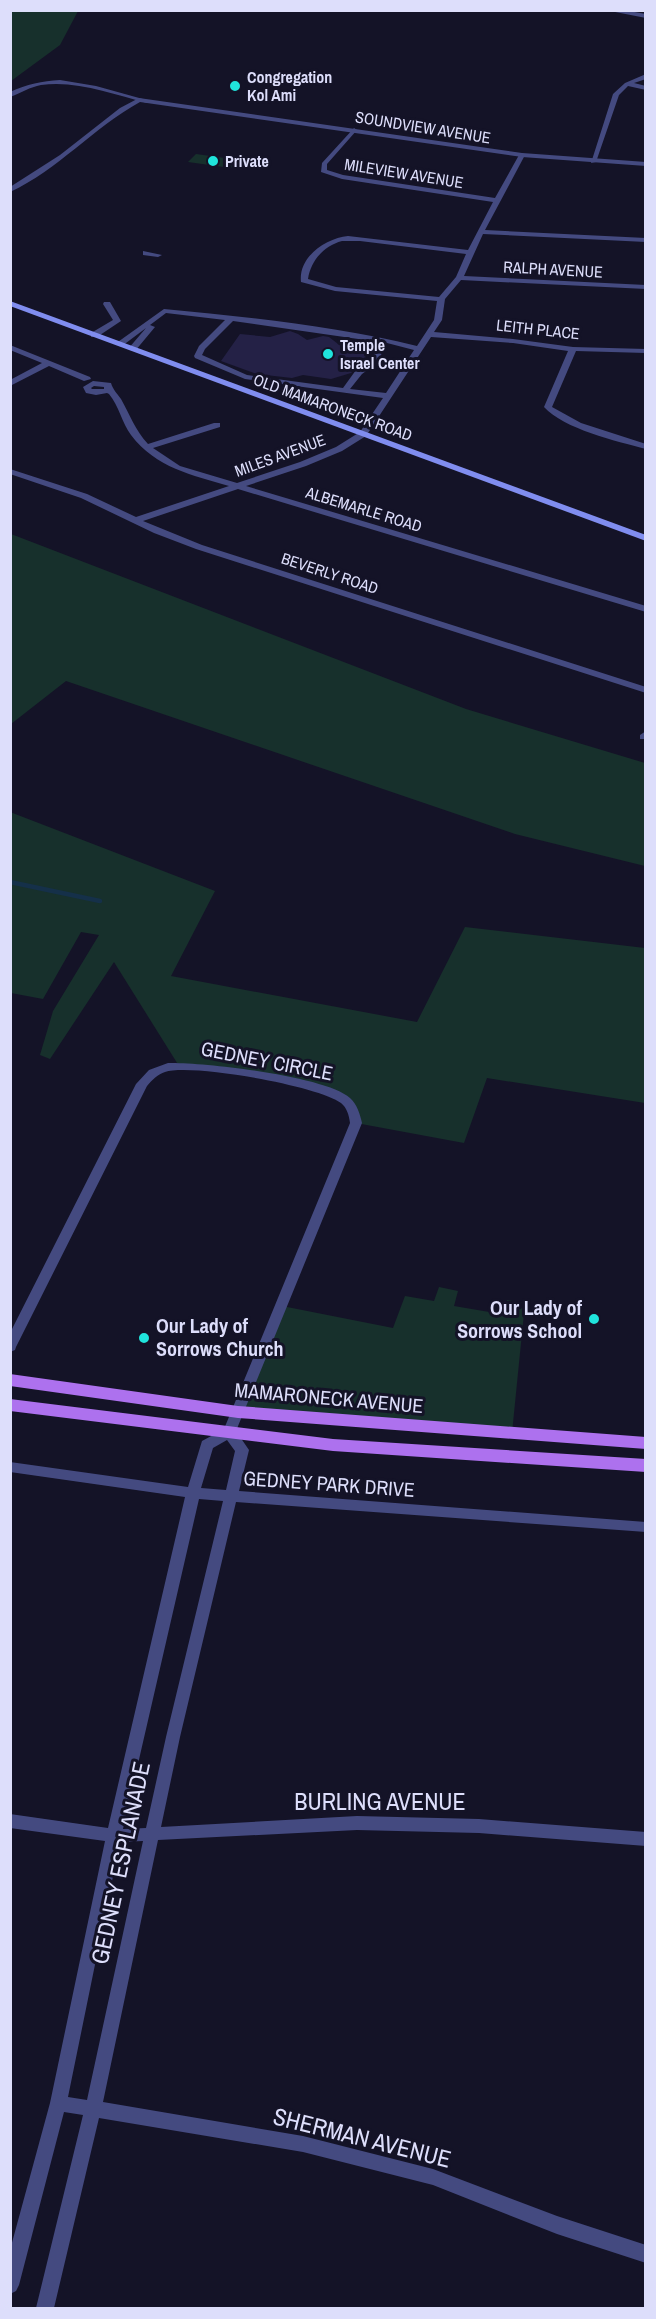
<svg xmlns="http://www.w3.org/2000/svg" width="656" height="2319" viewBox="0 0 656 2319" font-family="'Archivo Narrow',sans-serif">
  <rect width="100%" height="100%" fill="#141327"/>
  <!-- green -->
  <g fill="#17302c">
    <polygon points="11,10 78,11 60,45 11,81"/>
    <polygon points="196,154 239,160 231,168 188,162"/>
    <polygon points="11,534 466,709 645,763 645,866 515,834 66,681 11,724"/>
    <polygon points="10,812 215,891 171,976 417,1022 465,927 645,948 645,1103 487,1078 464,1143 356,1123 338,1095 208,1066 179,1066 114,962 50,1059 40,1055 53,1011 99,935 81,932 43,999 11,993"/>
    <polygon points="439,1287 458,1291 454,1306 501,1314 507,1300 525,1303 512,1433 238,1412 282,1306 393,1328 405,1296 434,1301"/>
  </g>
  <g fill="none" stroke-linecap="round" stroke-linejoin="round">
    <!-- stream -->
    <polyline stroke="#153049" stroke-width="4.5" points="10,882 100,901"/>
  </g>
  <!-- building -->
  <polygon fill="#242146" points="290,331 298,334 307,340 323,336 329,337 342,347 345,342 373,346 362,364 351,373 331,379 303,375 292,378 257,374 221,361 240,334 270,337"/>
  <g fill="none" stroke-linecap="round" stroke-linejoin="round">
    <!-- minor -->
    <g fill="#444a80" fill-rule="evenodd">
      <polygon points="605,10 623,10 646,14 646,18"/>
      <polygon points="646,74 646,79 634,83 646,86 646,90 628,86 619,95 596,162 591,163 613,94 625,83"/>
      <path d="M60,80L96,86L150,101L147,103C113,94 76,80 41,85C30,87 21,93 10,97V92C27,84 42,81 60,80Z"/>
      <path d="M354,128L357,130L327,164V170L343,175L495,198L519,155L522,153L525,155L485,230L646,238V242L483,234L464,276L646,285V289L461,280L445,299L442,320L434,332L513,339L573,347L646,349V353L576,351L552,407L581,423L646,444V449C616,441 564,429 544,407L568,351L513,343L431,337L366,436L342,451L306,466L246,486L646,606V612L238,489L143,521L202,545L646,687V693L196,549L154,533L81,498L10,474V469L87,494L136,517L229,486C192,475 156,468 131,435C122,423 119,406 109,394L107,393L96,395L86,393L83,387L93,381L111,383C113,390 117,393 121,399C130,415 135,430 148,444L214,423H220V427L153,448L180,466L237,483L300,462L336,447L360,432L383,398L245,379L195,358L194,356L199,346L225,320L166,313L150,325L155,327L135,351L128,349L146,328L122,346L115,344L164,309C248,317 335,326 417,346L434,320L437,301L335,291L301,282C298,257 326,238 348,236L468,250L493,202L342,179L321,172L322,163ZM342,241H360L466,254L456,277L439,297L336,287L308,279C311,260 324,246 342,241ZM233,321L379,342L371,360L356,370L343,388L247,375L202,355L205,349ZM387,343L414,350L386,393L350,389L362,374L377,363ZM94,386L104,387V389H92L91,388Z"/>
      <polygon points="143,251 162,255 158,257 143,255"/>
      <polygon points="104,302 110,302 121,321 97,337 91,337 91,333 113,320 103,304"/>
      <polygon points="10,345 90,377 91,379 84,381 49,366 10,386 10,380 42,363 10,350"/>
      <polygon points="646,731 646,739 640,739 640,735"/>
      <path d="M168,1063C203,1062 326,1076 350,1098C357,1104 360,1114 362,1123L236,1431L249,1450L239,1491L646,1522V1532L236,1502L180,1737L161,1827L357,1816L479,1819L646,1832V1846L479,1833L357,1830L158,1840L103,2102L303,2136L433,2169L557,2216L646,2245V2263L557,2234L433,2185L303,2152L99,2118L54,2308H36L83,2115L64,2112L19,2285L16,2291L10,2294V2250L50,2103L105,1841L10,1828V1814L108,1828L185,1497L10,1472V1462L188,1487L202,1441L224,1429L350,1123C349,1115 347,1108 341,1103C319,1086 191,1063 165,1072C158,1074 152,1080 147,1086L16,1347L15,1350L10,1352V1333L136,1084L149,1070ZM227,1440L235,1451L226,1490L201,1488L213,1448ZM199,1499L223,1501L166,1737L146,1828L123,1829ZM143,1841L87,2100L68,2097L120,1842Z"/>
    </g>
    <!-- tertiary -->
    <path fill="#444a80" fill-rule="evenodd" d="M139,98L522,153L646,162V166L522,157L140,102C94,127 58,170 10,192V187L60,155L120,108Z"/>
    <!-- secondary -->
    <polygon fill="#808def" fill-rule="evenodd" points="10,301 646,535 646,541 10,306"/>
    <!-- primary -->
    <g fill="#ad71ee" fill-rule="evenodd">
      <polygon points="10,1374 238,1406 646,1437 646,1449 238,1418 10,1386"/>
      <polygon points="10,1399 333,1439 646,1459 646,1472 333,1451 10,1411"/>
    </g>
  </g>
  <!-- markers -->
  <g fill="#20e4dc" stroke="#141327" stroke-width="2">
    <circle cx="235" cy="86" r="6"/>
    <circle cx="213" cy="161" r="6"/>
    <circle cx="328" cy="354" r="6"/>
    <circle cx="594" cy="1319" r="6"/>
    <circle cx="144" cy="1338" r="6"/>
  </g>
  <g text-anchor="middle" stroke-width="6" stroke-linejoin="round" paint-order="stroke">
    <!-- far-poi labels -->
    <g font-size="16" font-weight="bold" fill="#dddefb" stroke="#141327" text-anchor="start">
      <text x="247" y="83">Congregation<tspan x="247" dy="18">Kol Ami</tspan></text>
      <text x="225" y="167">Private</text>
      <text x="340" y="351">Temple<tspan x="340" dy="18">Israel Center</tspan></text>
    </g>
    <!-- far-street labels -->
    <g font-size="16" fill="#dddefb" stroke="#141327">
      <text transform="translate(423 127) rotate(9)" y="6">SOUNDVIEW AVENUE</text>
      <text transform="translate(404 173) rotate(9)" y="6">MILEVIEW AVENUE</text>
      <text transform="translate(553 269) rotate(3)" y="6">RALPH AVENUE</text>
      <text transform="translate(538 329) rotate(6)" y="6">LEITH PLACE</text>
      <text transform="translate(333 407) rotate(20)" y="6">OLD MAMARONECK ROAD</text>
      <text transform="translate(280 455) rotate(-20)" y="6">MILES AVENUE</text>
      <text transform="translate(364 509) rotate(17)" y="6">ALBEMARLE ROAD</text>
      <text transform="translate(330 573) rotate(18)" y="6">BEVERLY ROAD</text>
    </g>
    <!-- street labels -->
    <g font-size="20" fill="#dddefb" stroke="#141327">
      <text transform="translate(267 1061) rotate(11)" y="7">GEDNEY CIRCLE</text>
      <text transform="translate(329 1398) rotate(5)" y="7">MAMARONECK AVENUE</text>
      <text transform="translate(329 1484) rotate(4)" y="7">GEDNEY PARK DRIVE</text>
    </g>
    <!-- poi labels -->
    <g font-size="20" font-weight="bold" fill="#dddefb" stroke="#141327" text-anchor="end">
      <text x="582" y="1315">Our Lady of<tspan x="582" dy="23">Sorrows School</tspan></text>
      <text x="156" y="1333" text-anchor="start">Our Lady of<tspan x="156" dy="23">Sorrows Church</tspan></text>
    </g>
    <!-- near-street labels -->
    <g font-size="24" fill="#dddefb" stroke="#141327">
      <text x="380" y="1810">BURLING AVENUE</text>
      <text transform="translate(121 1863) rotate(-78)" y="8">GEDNEY ESPLANADE</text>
      <text transform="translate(362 2138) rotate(14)" y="8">SHERMAN AVENUE</text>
    </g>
  </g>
  <!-- border -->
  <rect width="656" height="2319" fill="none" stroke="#dddefb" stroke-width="24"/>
</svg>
